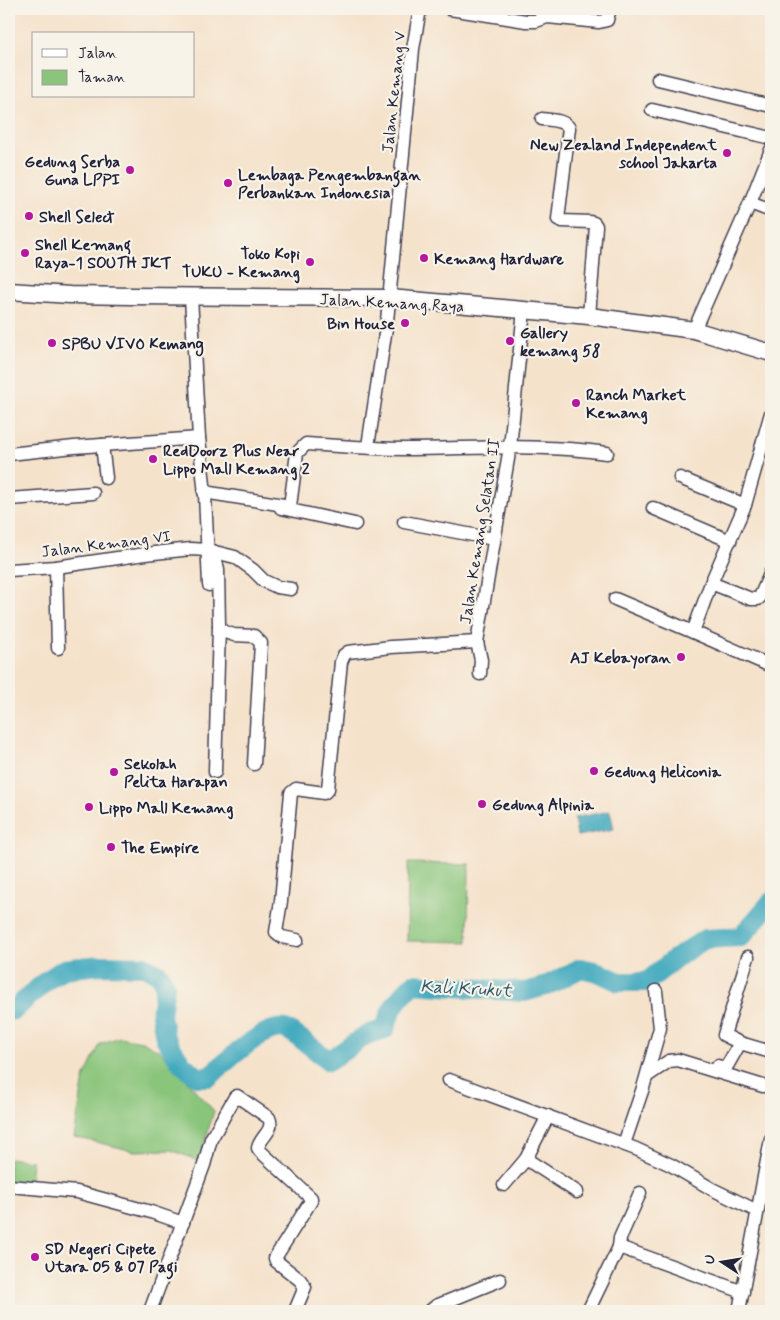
<svg xmlns="http://www.w3.org/2000/svg" width="780" height="1320" viewBox="0 0 780 1320" font-family="Mynerve,sans-serif">
  <rect width="100%" height="100%" fill="#f7f3e8"/>
  <filter id="ink" filterUnits="userSpaceOnUse"><feTurbulence type="fractalNoise" baseFrequency=".02" numOctaves="2"/><feDisplacementMap in="SourceGraphic" scale="10" xChannelSelector="R" yChannelSelector="G"/><feConvolveMatrix kernelMatrix="1 2 1 2 8 2 1 2 1" color-interpolation-filters="sRGB"/></filter>
  <filter id="wash" filterUnits="userSpaceOnUse"><feTurbulence type="fractalNoise" baseFrequency=".0096" numOctaves="4" result="noise"/><feDisplacementMap in="SourceGraphic" scale="20" xChannelSelector="R" yChannelSelector="G"/><feGaussianBlur stdDeviation="1.12" result="paint"/><feColorMatrix in="noise" values="0 0 0 0 0 0 0 0 0 0 0 0 0 0 0 0 0 1.4 0 .05"/><feComposite in="paint" operator="in"/></filter>
  <g filter="url(#wash)">
    <rect width="100%" height="100%" fill="#f5e2cb"/>
    <!-- green -->
    <g fill="#8ac57b" stroke="#56745b">
      <polygon points="408,863 469,864 468,942 407,941"/>
      <polygon points="120,1037 142,1041 160,1051 214,1111 199,1161 171,1150 134,1151 74,1137 84,1078 100,1044"/>
      <polygon points="9,1158 32,1161 30,1184 9,1182"/>
    </g>
    <!-- water -->
    <polygon fill="#3fa9be" stroke="#30667c" points="610,811 614,829 577,836 574,818"/>
    <g fill="none" stroke-linecap="round" stroke-linejoin="round">
      <!-- river -->
      <path stroke="#3fa9be" stroke-width="20" d="M9,1011L14,1010L46,981L64,969L100,965L144,966L159,974L165,985L161,1015L165,1038L182,1064L198,1077H209C223,1064 266,1023 285,1029C294,1032 320,1054 329,1061L366,1035L385,1029C392,1006 396,1001 413,984L525,992L546,986L581,968L598,972L619,982H647L673,960L705,939L741,937L771,902"/>
    </g>
  </g>
  <g filter="url(#ink)">
    <g fill="none" stroke-linecap="round" stroke-linejoin="round">
      <defs>
        <g id="minor">
          <polyline points="450,9 526,21 536,21 547,17 599,22 607,20 610,9"/>
          <polyline points="658,79 771,106"/>
          <polyline points="652,110 771,138"/>
          <path d="M542,119C551,120 564,120 569,128L558,219L562,221L590,222L594,223L596,226L589,316"/>
          <polyline points="750,203 771,211"/>
          <polyline points="191,297 199,438 205,494 209,585"/>
          <polyline points="694,330 750,203 771,150"/>
          <polyline points="771,413 745,505 711,583 693,632 771,666"/>
          <polyline points="102,445 106,478"/>
          <polyline points="368,446 387,321 413,49 420,9"/>
          <polyline points="9,454 74,447 199,438"/>
          <polyline points="680,478 745,505"/>
          <path d="M204,492L290,506L297,453L306,444C339,446 373,449 405,449C472,449 540,443 607,453"/>
          <polyline points="9,499 93,493"/>
          <polyline points="281,508 355,524"/>
          <polyline points="653,508 730,541"/>
          <polyline points="404,522 494,539"/>
          <polyline points="213,551 218,569 219,626 222,631 234,635 254,636 261,643 254,764"/>
          <polyline points="56,567 58,648"/>
          <polyline points="9,570 56,567 145,554 191,549 207,550 235,557 253,570 264,581 277,587 291,589"/>
          <polyline points="711,583 751,599 758,599 760,597 771,572"/>
          <polyline points="615,599 693,632"/>
          <polyline points="480,674 481,660 477,642 510,447 524,310"/>
          <polyline points="215,772 219,626"/>
          <polyline points="297,940 282,937 276,932 281,901 291,793 296,789 324,793 328,789 341,662 344,655 348,652 391,647 477,642"/>
          <polyline points="748,957 724,1035 740,1043 771,1052"/>
          <polyline points="718,1066 722,1068 727,1066 740,1043"/>
          <polyline points="647,1076 669,1061 678,1060 763,1086"/>
          <polyline points="449,1080 636,1149 671,1165 712,1189 757,1211"/>
          <polyline points="624,1144 643,1088 660,1028 656,991"/>
          <polyline points="526,1159 577,1192"/>
          <polyline points="504,1185 526,1159 548,1116"/>
          <polyline points="9,1186 77,1192 151,1212 183,1223"/>
          <polyline points="619,1247 620,1238 640,1193"/>
          <path d="M150,1311L204,1165L211,1139L235,1097L237,1096L269,1118C275,1130 260,1137 258,1148L260,1151L311,1198V1201L275,1258L276,1261L300,1280L305,1287L295,1311"/>
          <polyline points="430,1311 436,1306 500,1280"/>
          <polyline points="588,1311 619,1247 743,1292"/>
          <polyline points="739,1311 771,1139"/>
        </g>
        <polyline id="tertiary" points="9,291 70,295 131,296 390,298 589,316 694,330 771,353"/>
      </defs>
      <!-- minor casing -->
      <use href="#minor" stroke="#423f51" stroke-width="15"/>
      <!-- tertiary casing -->
      <use href="#tertiary" stroke="#423f51" stroke-width="19"/>
      <!-- minor -->
      <use href="#minor" stroke="#fff" stroke-width="12"/>
      <!-- tertiary -->
      <use href="#tertiary" stroke="#fff" stroke-width="16"/>
    </g>
  </g>
  <!-- markers -->
  <g fill="#b5179e" stroke="#f7f3e8" stroke-width="2">
    <circle cx="727" cy="153" r="5"/>
    <circle cx="130" cy="170" r="5"/>
    <circle cx="228" cy="183" r="5"/>
    <circle cx="29" cy="216" r="5"/>
    <circle cx="25" cy="253" r="5"/>
    <circle cx="424" cy="258" r="5"/>
    <circle cx="310" cy="262" r="5"/>
    <circle cx="405" cy="323" r="5"/>
    <circle cx="510" cy="341" r="5"/>
    <circle cx="52" cy="343" r="5"/>
    <circle cx="576" cy="403" r="5"/>
    <circle cx="153" cy="459" r="5"/>
    <circle cx="681" cy="657" r="5"/>
    <circle cx="594" cy="771" r="5"/>
    <circle cx="114" cy="772" r="5"/>
    <circle cx="482" cy="804" r="5"/>
    <circle cx="89" cy="807" r="5"/>
    <circle cx="111" cy="847" r="5"/>
    <circle cx="35" cy="1257" r="5"/>
  </g>
  <g text-anchor="middle" stroke-width="4.5" stroke-linejoin="round" paint-order="stroke">
    <!-- street labels -->
    <g font-size="16" fill="#22223b" stroke="#f7f3e8">
      <text transform="translate(393 92) rotate(-84)" y="6">Jalan Kemang V</text>
      <text transform="translate(392 302) rotate(3)" y="6">Jalan Kemang Raya</text>
      <text transform="translate(479 531) rotate(-81)" y="6">Jalan Kemang Selatan II</text>
      <text transform="translate(106 543) rotate(-7)" y="6">Jalan Kemang VI</text>
    </g>
    <!-- poi labels -->
    <g font-size="16" font-weight="bold" fill="#22223b" stroke="#f7f3e8" text-anchor="start">
      <text x="717" y="150" text-anchor="end">New Zealand Independent<tspan x="717" dy="18">school Jakarta</tspan></text>
      <text x="120" y="167" text-anchor="end">Gedung Serba<tspan x="120" dy="18">Guna LPPI</tspan></text>
      <text x="238" y="180">Lembaga Pengembangan<tspan x="238" dy="18">Perbankan Indonesia</tspan></text>
      <text x="39" y="222">Shell Select</text>
      <text x="35" y="250">Shell Kemang<tspan x="35" dy="18">Raya-1 SOUTH JKT</tspan></text>
      <text x="300" y="259" text-anchor="end">Toko Kopi<tspan x="300" dy="18">TUKU - Kemang</tspan></text>
      <text x="434" y="264">Kemang Hardware</text>
      <text x="395" y="329" text-anchor="end">Bin House</text>
      <text x="520" y="338">Gallery<tspan x="520" dy="18">kemang 58</tspan></text>
      <text x="62" y="349">SPBU VIVO Kemang</text>
      <text x="586" y="400">Ranch Market<tspan x="586" dy="18">Kemang</tspan></text>
      <text x="163" y="456">RedDoorz Plus Near<tspan x="163" dy="18">Lippo Mall Kemang 2</tspan></text>
      <text x="671" y="663" text-anchor="end">AJ Kebayoran</text>
      <text x="124" y="769">Sekolah<tspan x="124" dy="18">Pelita Harapan</tspan></text>
      <text x="604" y="777">Gedung Heliconia</text>
      <text x="492" y="810">Gedung Alpinia</text>
      <text x="99" y="813">Lippo Mall Kemang</text>
      <text x="121" y="853">The Empire</text>
      <text x="45" y="1254">SD Negeri Cipete<tspan x="45" dy="18">Utara 05 &amp; 07 Pagi</tspan></text>
    </g>
    <!-- water labels -->
    <g font-size="18" font-style="italic" fill="#2e586f" stroke="#f7f3e8">
      <text transform="translate(466 988) rotate(3)" y="6">Kali Krukut</text>
    </g>
  </g>
  <!-- margin -->
  <rect width="780" height="1320" fill="none" stroke="#f7f3e8" stroke-width="30"/>
  <!-- legend -->
  <rect x="32" y="32" width="162" height="65" fill="#f7f3e8" stroke="#a29fa3"/>
  <rect x="42" y="49" width="25" height="8" fill="#ffffff" stroke="#a29fa3"/>
  <text x="78" y="58" font-size="15" fill="#22223b">Jalan</text>
  <rect x="42" y="70" width="25" height="15" fill="#8ac57b" stroke="#a29fa3"/>
  <text x="78" y="82" font-size="15" fill="#22223b">Taman</text>
  <!-- north arrow -->
  <g transform="translate(722 1262) rotate(282)" stroke="#f7f3e8" stroke-width="4" paint-order="stroke">
  <path d="M0-4L9 19L0 12L-9 19Z" fill="#22223b"/>
  <text y="-8" font-size="14" font-weight="bold" text-anchor="middle" fill="#22223b">U</text>
  </g>
</svg>
